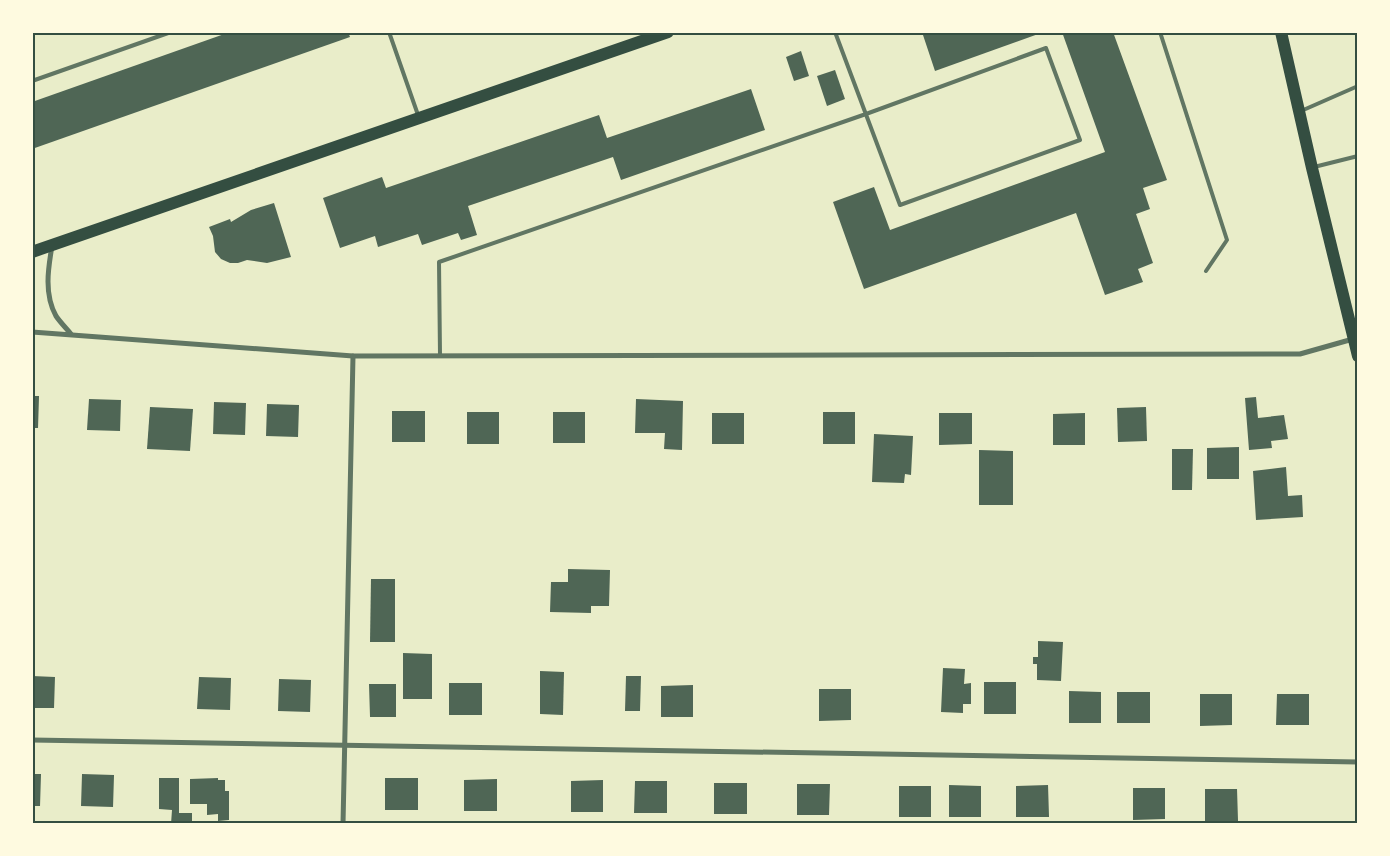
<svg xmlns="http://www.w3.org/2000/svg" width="1390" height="856" viewBox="0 0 1390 856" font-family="'Nunito Sans',sans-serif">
  <rect width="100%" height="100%" fill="#e9edc9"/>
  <!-- building -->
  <g fill="#4f6655">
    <polygon points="230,32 348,32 350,37 32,149 32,102"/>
    <polygon points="922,32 1041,32 1041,33 935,71"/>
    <polygon points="1062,32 1113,32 1167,180 1143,188 1150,209 1136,214 1153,263 1138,269 1143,282 1105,295 1076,213 864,289 833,202 874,187 890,230 1105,152"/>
    <polygon points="801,51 809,76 794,81 786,57"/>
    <polygon points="835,70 845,99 827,106 817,76"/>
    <polygon points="751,89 765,130 621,180 613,157 468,206 477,235 461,240 458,233 422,245 418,234 378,247 375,236 340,248 323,198 382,177 386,188 599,115 607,138"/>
    <polygon points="274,203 291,257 267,263 247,260 238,263 230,263 221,259 215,252 213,236 209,227 230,219 231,222 251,210"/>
    <polygon points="32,396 39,396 38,428 32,428"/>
    <polygon points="1256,397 1258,418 1284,415 1288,439 1271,441 1272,448 1249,450 1245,398"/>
    <polygon points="89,399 121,400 120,431 87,430"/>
    <polygon points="636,399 683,401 682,450 664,449 665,433 635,433"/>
    <polygon points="214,402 246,403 245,435 213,434"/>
    <polygon points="267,404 299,405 298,437 266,436"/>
    <polygon points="150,407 193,409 190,451 147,449"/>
    <polygon points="1146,407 1147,441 1118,442 1117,408"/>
    <rect x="392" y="411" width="33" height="31"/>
    <rect x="467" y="412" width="32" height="32"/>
    <rect x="553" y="412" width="32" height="31"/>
    <rect x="823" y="412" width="32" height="32"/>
    <rect x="712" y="413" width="32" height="31"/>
    <polygon points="939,413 972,413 972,444 939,445"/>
    <polygon points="1085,413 1085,445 1053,445 1053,414"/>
    <polygon points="874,434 913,436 911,475 905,474 904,483 872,482"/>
    <polygon points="1239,447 1239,479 1207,479 1207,448"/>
    <polygon points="1172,449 1193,449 1192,490 1172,490"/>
    <polygon points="979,450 1013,451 1013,505 979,505"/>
    <polygon points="1286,467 1288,496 1302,495 1303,517 1256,520 1253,471"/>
    <polygon points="568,569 610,570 609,606 591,606 591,613 550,612 551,582 568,582"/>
    <polygon points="371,579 395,579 395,642 370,642"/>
    <polygon points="1038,641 1063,642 1061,681 1037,680 1037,664 1033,664 1033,657 1038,657"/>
    <polygon points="403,653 432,654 432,699 403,699"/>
    <polygon points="943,668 965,669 964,684 971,683 971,704 963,704 963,713 941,712"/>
    <polygon points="540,671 564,672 563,715 540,714"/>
    <polygon points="32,676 55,677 54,708 32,708"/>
    <polygon points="626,676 641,676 640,711 625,711"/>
    <polygon points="199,677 231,678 230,710 197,709"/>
    <polygon points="279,679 311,680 310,712 278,711"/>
    <rect x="984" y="682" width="32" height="32"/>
    <rect x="449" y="683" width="33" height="32"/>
    <polygon points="369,684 396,684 396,717 370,717"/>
    <polygon points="693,685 693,717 661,717 661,686"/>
    <polygon points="819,689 851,689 851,720 819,721"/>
    <polygon points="1069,691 1101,692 1101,723 1069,723"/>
    <rect x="1117" y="692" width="33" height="31"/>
    <polygon points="1200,694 1232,694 1232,725 1200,726"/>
    <polygon points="1277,694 1309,694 1309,725 1276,725"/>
    <polygon points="32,774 41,774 40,806 32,806"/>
    <polygon points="82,774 114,775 113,807 81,806"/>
    <polygon points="159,778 179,778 179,813 192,813 192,824 171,824 172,810 159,809"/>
    <polygon points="218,778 218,780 225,780 225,791 229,791 229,820 218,821 218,814 207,815 207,804 190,804 190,779"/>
    <rect x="385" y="778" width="33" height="32"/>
    <polygon points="497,779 497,811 464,811 464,780"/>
    <polygon points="603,780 603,812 571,812 571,781"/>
    <polygon points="635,781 667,781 667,813 634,813"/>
    <rect x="714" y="783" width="33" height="31"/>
    <polygon points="797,784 830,784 829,815 797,815"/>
    <polygon points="949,785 981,786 981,817 949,817"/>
    <polygon points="1048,785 1049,817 1016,817 1016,786"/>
    <rect x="899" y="786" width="32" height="31"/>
    <polygon points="1133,788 1165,788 1165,819 1133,820"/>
    <polygon points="1205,789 1237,789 1238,821 1205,821"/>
  </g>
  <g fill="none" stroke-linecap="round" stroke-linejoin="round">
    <!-- service -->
    <g stroke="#617663" stroke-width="4">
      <polyline points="389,32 418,115"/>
      <polyline points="1160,32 1227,240 1206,271"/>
      <polyline points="32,81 171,32"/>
      <polyline points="1301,111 1358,86"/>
      <polyline points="1314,167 1358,156"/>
      <polyline points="440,355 439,262 866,114 1046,48 1080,140 900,205 835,32"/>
    </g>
    <!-- minor -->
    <g stroke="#617663" stroke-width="5">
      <path d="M52,246C48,269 44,294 56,316C60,322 66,328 71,334"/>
      <polyline points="32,332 353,356 1300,354 1353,339"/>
      <polyline points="32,740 1358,762"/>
      <polyline points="343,824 353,356"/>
    </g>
    <!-- primary -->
    <g stroke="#344e41" stroke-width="12">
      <polyline points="1281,32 1312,168 1358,356"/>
      <polyline points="32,252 668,32"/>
    </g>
  </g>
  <!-- border -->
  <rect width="1390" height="856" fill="none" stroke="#fefae0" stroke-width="68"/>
  <rect x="34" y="34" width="1322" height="788" fill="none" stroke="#344e41" stroke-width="2"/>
</svg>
